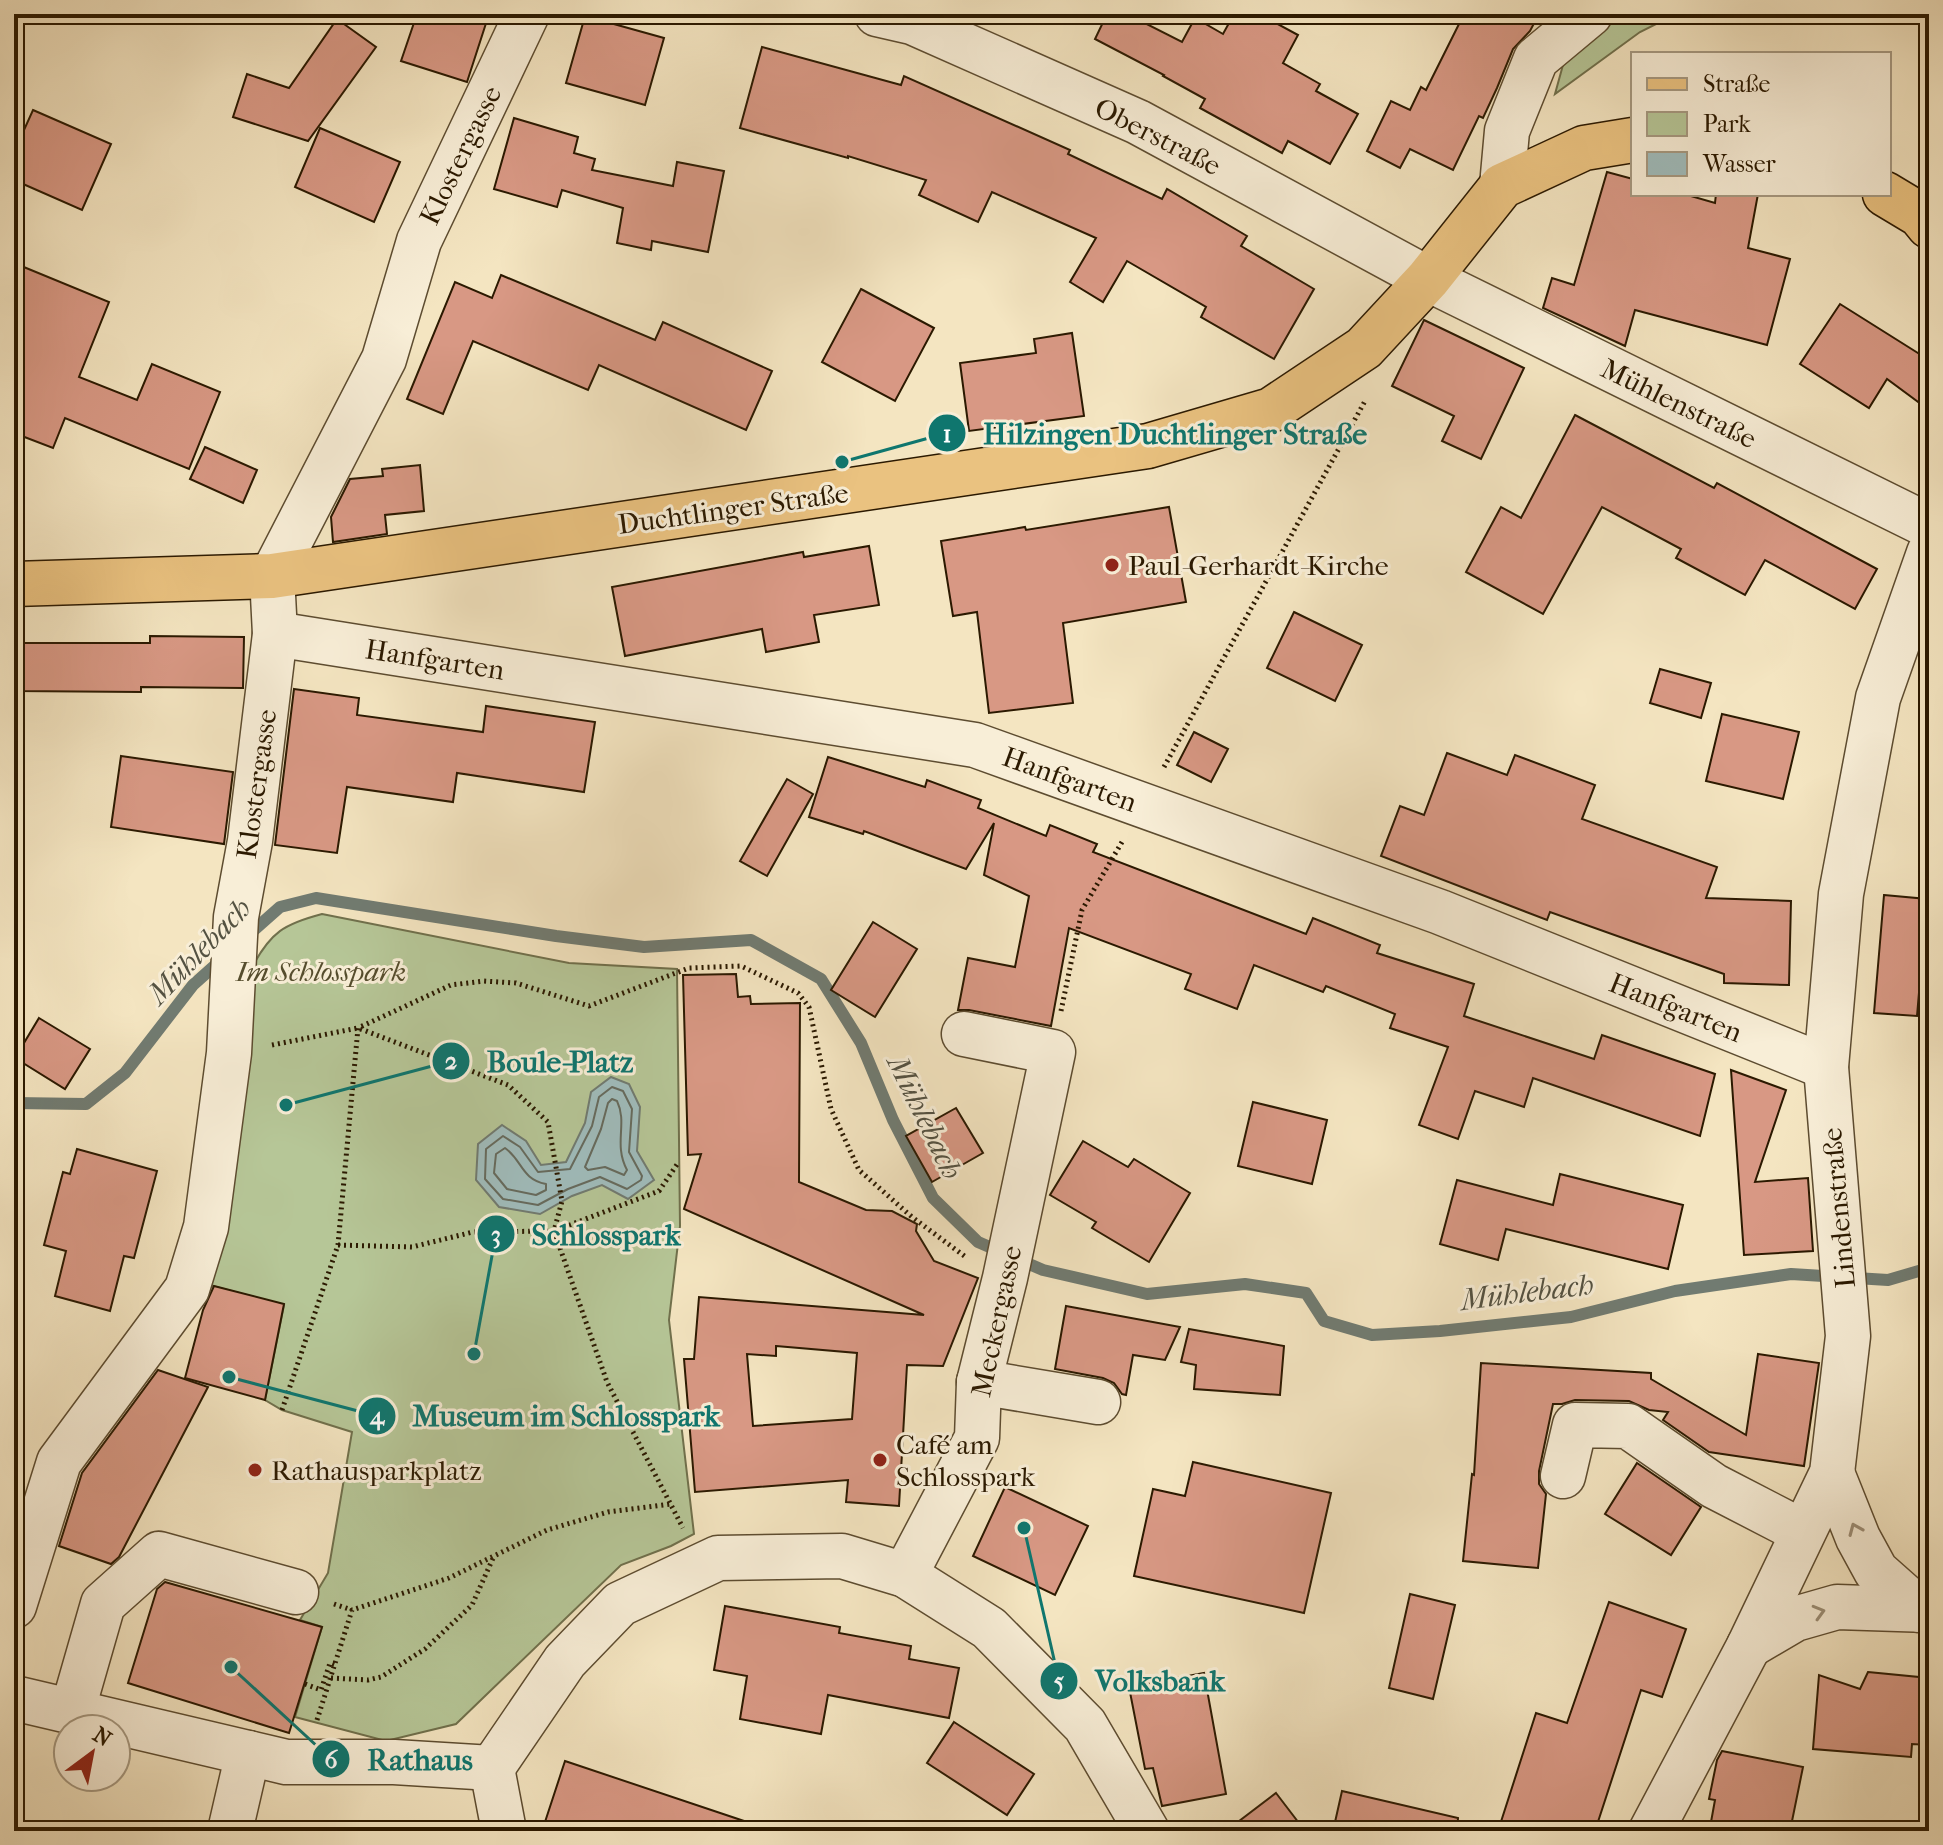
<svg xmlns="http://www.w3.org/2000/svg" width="1943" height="1845" viewBox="0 0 1943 1845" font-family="'IM FELL French Canon',serif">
  <rect width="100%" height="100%" fill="#f4e5c1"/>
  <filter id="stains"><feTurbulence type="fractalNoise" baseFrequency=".0025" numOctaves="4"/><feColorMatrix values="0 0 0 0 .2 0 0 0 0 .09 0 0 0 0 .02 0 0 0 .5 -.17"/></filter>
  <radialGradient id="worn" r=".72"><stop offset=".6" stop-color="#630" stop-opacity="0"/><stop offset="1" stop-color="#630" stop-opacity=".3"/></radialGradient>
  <!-- green -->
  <g fill="#b6c697" stroke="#70704c" stroke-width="2">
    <polygon points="1585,14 1676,14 1640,32 1555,94 1566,54"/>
    <path d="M322,914L569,963L677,969L680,1226L669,1320L694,1534L671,1546L621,1565L456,1724L386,1741L295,1717L322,1627L300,1620L328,1573L352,1432L282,1410L265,1400L284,1305L209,1285L252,967C271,932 284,924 322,914Z"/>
  </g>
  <!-- water -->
  <polygon fill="#a0bdbd" stroke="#717b71" stroke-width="2" points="611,1077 629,1084 640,1107 637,1151 654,1180 628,1199 602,1185 572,1196 540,1214 499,1207 476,1180 478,1144 502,1125 526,1141 541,1165 566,1162 585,1123 591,1092"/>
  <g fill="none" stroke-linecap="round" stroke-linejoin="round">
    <!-- shore -->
    <g stroke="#666b5e" stroke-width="2">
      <polygon points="612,1087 623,1091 632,1109 629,1152 642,1176 641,1180 627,1189 600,1177 568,1189 538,1205 503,1199 485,1179 486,1149 503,1136 520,1147 538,1172 570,1169 592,1126 599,1097"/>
      <path d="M612,1099L617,1101C628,1124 613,1143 627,1170L624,1175L605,1167L588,1170L585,1167L601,1129L608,1103Z"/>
      <path d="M505,1148C523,1161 521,1179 546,1184V1190L536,1195L507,1189L494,1173L496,1154Z"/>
    </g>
    <!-- stream -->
    <g stroke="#717b71" stroke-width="12">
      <polyline points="246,937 280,907 316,898 556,936 644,947 751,940 821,979 861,1043 893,1120 933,1198 978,1242 1043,1270 1147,1294 1245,1284 1306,1293 1324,1321 1372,1335 1440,1331 1571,1317 1675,1291 1791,1274 1888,1280 1929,1268"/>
      <polyline points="14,1103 86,1104 125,1073 193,985 221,960"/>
    </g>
  </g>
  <!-- building -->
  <g fill="#d89884" stroke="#2b1900" stroke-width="2" fill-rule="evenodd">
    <polygon points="417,14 489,14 467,82 401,61"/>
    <polygon points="1107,14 1127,14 1182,42 1195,18 1223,34 1234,14 1259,14 1298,35 1283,63 1320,84 1316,91 1358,114 1330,164 1288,141 1282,153 1200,108 1205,99 1163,76 1164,75 1095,39"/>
    <polygon points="1464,14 1539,14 1530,31 1513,49 1497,88 1483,118 1479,116 1453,170 1410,149 1400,168 1367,151 1391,101 1410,110 1421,87 1426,90"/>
    <polygon points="585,16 664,38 645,105 566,83"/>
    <polygon points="337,19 376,47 308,141 233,117 247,74 289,88"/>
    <polygon points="762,47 901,85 904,76 1070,150 1068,154 1162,199 1167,189 1247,236 1241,246 1314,289 1274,359 1201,317 1206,307 1127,261 1103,302 1070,282 1096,238 992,192 978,222 919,195 926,180 848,156 848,158 740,128"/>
    <polygon points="33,110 111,144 82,210 14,180 14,152"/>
    <polygon points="514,118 578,137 574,153 595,159 592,170 673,186 677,162 724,171 708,252 652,241 651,250 617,243 623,208 562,190 557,207 494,189"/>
    <polygon points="320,128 400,162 374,222 295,187"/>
    <polygon points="1607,172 1633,179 1633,194 1684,194 1715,203 1716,194 1758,194 1748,248 1790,259 1767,345 1635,310 1625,346 1543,308 1552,278 1574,285"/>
    <polygon points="14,263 109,302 79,377 137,400 152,364 220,392 189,469 65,418 53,448 14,433"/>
    <polygon points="501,275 655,340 663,322 772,371 746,430 599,365 588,390 473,341 443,414 407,399 455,282 492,298"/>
    <polygon points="861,289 934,328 895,401 822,362"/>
    <polygon points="1840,304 1929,360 1929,410 1887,379 1869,408 1800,364"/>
    <polygon points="1424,320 1524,368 1481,459 1442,441 1454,416 1392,386"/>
    <polygon points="1072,333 1084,416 969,431 960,363 1036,353 1034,339"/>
    <polygon points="1575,415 1714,488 1717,483 1877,569 1855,609 1765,560 1745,595 1676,558 1681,549 1602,507 1543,614 1466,572 1501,507 1521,518"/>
    <polygon points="205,447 257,470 243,503 190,479"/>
    <polygon points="420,465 424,511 385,515 387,534 333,542 331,517 350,479 383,476 382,469"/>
    <polygon points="1169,507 1186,602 1063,623 1073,703 989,713 977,612 953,616 941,541 1025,527 1026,530"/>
    <polygon points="869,546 879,605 814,615 819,642 766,652 762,629 625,656 612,587 803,552 804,557"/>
    <polygon points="1294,612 1362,645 1335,701 1267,668"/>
    <polygon points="150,636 244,637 243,688 141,687 141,692 14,691 14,643 150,643"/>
    <polygon points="1660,669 1711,683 1701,718 1650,703"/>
    <polygon points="294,689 359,698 357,715 483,732 486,706 595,722 584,792 457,773 453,802 347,787 337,853 275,845"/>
    <polygon points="1722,714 1799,732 1783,799 1706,781"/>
    <polygon points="1194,732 1228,749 1211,782 1177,765"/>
    <polygon points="1447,753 1507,775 1515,755 1595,785 1582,819 1717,867 1706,898 1791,901 1789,985 1724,983 1724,974 1550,912 1547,920 1381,856 1400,806 1424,815"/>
    <polygon points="121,756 233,772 224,844 111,827"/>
    <polygon points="828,757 925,787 927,780 981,800 978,808 1046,836 1050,825 1097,844 1093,852 1306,934 1313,918 1380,945 1377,953 1474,984 1464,1016 1594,1059 1602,1035 1715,1074 1700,1136 1533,1078 1524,1107 1475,1091 1458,1139 1419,1125 1448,1047 1390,1028 1395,1014 1326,986 1323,992 1254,965 1237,1009 1185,989 1191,974 1069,928 1051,1026 969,1010 958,1010 968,958 1015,967 1029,896 984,875 994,823 966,869 864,831 863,834 809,817"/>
    <polygon points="787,779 813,794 767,876 740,861"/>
    <polygon points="1884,895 1927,899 1917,1016 1874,1013"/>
    <polygon points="873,922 917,949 875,1017 831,990"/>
    <path d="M736,974L738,997L750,996L751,1004L800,1003L799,1182L866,1210L892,1211L917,1224L916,1231L934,1261L978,1278L943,1366L907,1365L899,1506L846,1502L848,1480L695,1492L684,1359H694L699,1297L924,1315L684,1209L701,1154L688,1155L683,975ZM776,1346L857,1353L852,1419L753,1426L747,1354L776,1356Z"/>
    <polygon points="39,1018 90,1049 65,1089 15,1058"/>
    <polygon points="1731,1070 1786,1090 1755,1182 1808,1178 1813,1251 1744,1255"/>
    <polygon points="1253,1102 1327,1120 1312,1184 1238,1166"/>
    <polygon points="956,1108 983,1153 932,1182 906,1136"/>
    <polygon points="1083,1141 1128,1167 1134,1159 1190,1193 1149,1262 1092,1228 1096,1222 1050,1195"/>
    <polygon points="77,1149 157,1171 134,1258 124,1256 110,1311 55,1296 66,1251 44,1245 63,1172 70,1174"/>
    <polygon points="1560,1174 1683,1205 1668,1269 1506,1229 1498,1260 1440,1244 1457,1180 1553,1205"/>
    <polygon points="214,1286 284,1304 265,1400 185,1378 203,1310"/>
    <polygon points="1066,1306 1180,1327 1165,1360 1133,1355 1126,1395 1122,1394 1114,1383 1103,1378 1055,1369"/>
    <polygon points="1189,1329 1284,1346 1280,1395 1194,1389 1196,1365 1181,1362"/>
    <polygon points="1758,1354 1819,1363 1804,1466 1709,1452 1663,1420 1668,1412 1649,1410 1629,1401 1575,1400 1562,1404 1553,1404 1539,1471 1539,1484 1546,1494 1538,1568 1463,1561 1472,1474 1474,1475 1481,1363 1651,1373 1651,1379 1746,1435"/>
    <polygon points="158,1370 208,1387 119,1557 111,1564 59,1546 82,1473"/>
    <polygon points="1193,1462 1331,1493 1304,1613 1134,1576 1153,1489 1185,1496"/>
    <polygon points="1637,1463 1701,1507 1671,1555 1605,1514"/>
    <polygon points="1005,1487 1088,1526 1055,1595 973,1556"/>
    <polygon points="165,1582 322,1627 289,1733 128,1683 157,1589"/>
    <polygon points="1410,1594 1455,1605 1433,1699 1389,1688"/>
    <polygon points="1609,1602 1686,1629 1662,1697 1641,1690 1595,1831 1498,1831 1536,1713 1567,1723"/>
    <polygon points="725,1606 840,1627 839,1633 911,1646 909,1659 959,1668 949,1718 828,1695 821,1734 740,1719 747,1676 714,1670"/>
    <polygon points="1868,1672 1929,1678 1929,1745 1912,1744 1911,1757 1813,1749 1819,1675 1860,1689"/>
    <polygon points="1204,1673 1226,1794 1162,1806 1153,1768 1145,1769 1129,1687"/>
    <polygon points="954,1722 1034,1774 1007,1815 927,1763"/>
    <polygon points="1722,1751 1803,1767 1790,1831 1756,1831 1711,1822 1715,1800 1709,1799 1717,1760"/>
    <polygon points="565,1761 756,1825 755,1831 562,1831 544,1825"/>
    <polygon points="1342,1791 1458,1818 1457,1831 1333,1831"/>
    <polygon points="1276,1793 1305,1831 1226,1831"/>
  </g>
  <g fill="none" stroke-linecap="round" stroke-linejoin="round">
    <defs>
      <g id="minor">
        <polyline points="877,14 912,22 1138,122 1428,279 1929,526"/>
        <polyline points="1502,186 1507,131 1536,59 1590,14"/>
        <polyline points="275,634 975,745 1440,912 1826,1067"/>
        <polyline points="979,1382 1098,1402"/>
        <polyline points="1832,1473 1858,1538 1876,1571 1920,1610"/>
        <polyline points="1563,1476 1575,1425 1628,1426 1714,1486 1803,1532"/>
        <polyline points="905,1575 977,1438 979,1382 1005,1278 1053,1052 964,1034"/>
        <polyline points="14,1606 59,1462 187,1289 206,1227 229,1053 236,917 250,841 275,634 272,576 384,359 419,241 527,14"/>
        <polyline points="1749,1646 1795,1619 1837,1607 1929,1610"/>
        <polyline points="14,1698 286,1762 394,1762 492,1768"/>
        <polyline points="72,1712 103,1604 159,1554 296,1592"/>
        <polyline points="492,1768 565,1661 620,1604 718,1558 842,1556 905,1575 989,1628 1085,1725 1147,1831"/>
        <polyline points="492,1768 504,1831"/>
        <polyline points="230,1831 248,1753"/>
        <polyline points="1651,1831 1749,1646 1832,1473 1848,1336 1826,1067 1841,894 1878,698 1929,553"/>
      </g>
      <g id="major">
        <polyline points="1885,194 1920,215 1929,226"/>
        <polyline points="14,584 272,576 1148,446 1271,410 1364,348 1428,279 1502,186 1584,148 1633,140"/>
      </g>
    </defs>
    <!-- minor casing -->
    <use href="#minor" stroke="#5d4c30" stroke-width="47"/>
    <!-- major casing -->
    <use href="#major" stroke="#2b1900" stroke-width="47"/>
    <!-- path -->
    <g stroke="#2b1900" stroke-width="5" stroke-dasharray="2 4" stroke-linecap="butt">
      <polyline points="1164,767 1365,401"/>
      <polyline points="1061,1011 1082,910 1122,842"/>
      <polyline points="272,1045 358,1028 508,1085 548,1122 562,1201 554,1231 607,1382 683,1528"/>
      <polyline points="338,1245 412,1247 473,1232 554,1231 659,1191 678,1163"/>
      <polyline points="282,1410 338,1245 358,1028 451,985 484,981 516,983 589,1006 689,968 741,966 798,993 809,1007 831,1109 859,1170 912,1217 967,1258"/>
      <polyline points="334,1604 352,1610"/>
      <polyline points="331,1678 368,1680 381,1677 425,1649 472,1605 494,1556"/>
      <polyline points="305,1684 321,1690 330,1663 335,1665"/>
      <polyline points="317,1720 352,1610 449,1578 547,1530 608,1512 671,1504"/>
    </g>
    <!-- minor -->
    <use href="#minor" stroke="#f8eed7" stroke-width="44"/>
    <!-- major -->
    <use href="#major" stroke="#eac280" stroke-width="44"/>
  </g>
  <!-- one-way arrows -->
  <defs><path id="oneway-chevron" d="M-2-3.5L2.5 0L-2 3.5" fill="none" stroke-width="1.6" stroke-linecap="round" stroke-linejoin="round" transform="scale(2)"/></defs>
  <g stroke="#9c8e76">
    <use href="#oneway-chevron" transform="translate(1855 1529) rotate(-113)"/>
    <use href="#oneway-chevron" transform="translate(1819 1612) rotate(-16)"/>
  </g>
  <!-- markers -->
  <g fill="#8f2418" stroke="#f8eed7" stroke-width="3">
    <circle cx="1112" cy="565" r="8"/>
    <circle cx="880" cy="1460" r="8"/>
    <circle cx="255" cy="1470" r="8"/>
  </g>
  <g text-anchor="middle" stroke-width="6" stroke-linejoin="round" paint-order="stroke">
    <!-- street labels -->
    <g font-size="28" fill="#2b1900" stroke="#f8eed7">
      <text transform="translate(1158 136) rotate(27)" y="10">Oberstraße</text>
      <text transform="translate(460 155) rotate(-64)" y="10">Klostergasse</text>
      <text transform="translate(1679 403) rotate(26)" y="10">Mühlenstraße</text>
      <text transform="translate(733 508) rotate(-8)" y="10">Duchtlinger Straße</text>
      <text transform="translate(435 659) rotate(9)" y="10">Hanfgarten</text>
      <text transform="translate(1070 779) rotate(20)" y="10">Hanfgarten</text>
      <text transform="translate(256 784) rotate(-82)" y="10">Klostergasse</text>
      <text transform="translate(1676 1007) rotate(22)" y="10">Hanfgarten</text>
      <text transform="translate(1838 1208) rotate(-95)" y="10">Lindenstraße</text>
      <text transform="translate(996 1321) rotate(-78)" y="10">Meckergasse</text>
    </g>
    <!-- poi labels -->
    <g font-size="28" fill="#2b1900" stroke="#f8eed7" text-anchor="start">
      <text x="1128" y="575">Paul-Gerhardt-Kirche</text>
      <text x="896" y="1454">Café am<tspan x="896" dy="32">Schlosspark</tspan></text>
      <text x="271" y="1480">Rathausparkplatz</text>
    </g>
    <!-- park labels -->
    <g font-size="28" font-style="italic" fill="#554d2d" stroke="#f8eed7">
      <text x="321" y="981">Im Schlosspark</text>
    </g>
    <!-- water labels -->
    <g font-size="30" font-style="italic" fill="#545242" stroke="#f8eed7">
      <text transform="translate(199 951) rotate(-46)" y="10">Mühlebach</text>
      <text transform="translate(925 1117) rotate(64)" y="10">Mühlebach</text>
      <text transform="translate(1527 1292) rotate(-7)" y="10">Mühlebach</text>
    </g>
  </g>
  <!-- callouts -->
  <path fill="none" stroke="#0f766e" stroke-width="3" d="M842 462L947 433M286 1105L451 1061M474 1354L496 1234M229 1377L377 1416M1024 1528L1059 1681M231 1667L331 1759"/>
  <g fill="#0f766e" stroke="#f8eed7" stroke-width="3">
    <circle cx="842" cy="462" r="8"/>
    <circle cx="286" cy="1105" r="8"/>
    <circle cx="474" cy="1354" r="8"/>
    <circle cx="229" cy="1377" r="8"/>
    <circle cx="1024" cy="1528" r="8"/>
    <circle cx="231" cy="1667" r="8"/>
    <circle cx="947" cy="433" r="20"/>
    <circle cx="451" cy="1061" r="20"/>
    <circle cx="496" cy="1234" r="20"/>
    <circle cx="377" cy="1416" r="20"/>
    <circle cx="1059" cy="1681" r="20"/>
    <circle cx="331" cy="1759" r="20"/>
  </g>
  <g font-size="24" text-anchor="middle" font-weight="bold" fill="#fff">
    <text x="947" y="442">1</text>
    <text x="451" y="1069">2</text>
    <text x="496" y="1243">3</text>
    <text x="377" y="1424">4</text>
    <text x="1059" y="1689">5</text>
    <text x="331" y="1768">6</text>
  </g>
  <g font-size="30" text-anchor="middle" font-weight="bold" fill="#0f766e" stroke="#f8eed7" stroke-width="6" stroke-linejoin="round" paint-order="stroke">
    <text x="1175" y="444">Hilzingen Duchtlinger Straße</text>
    <text x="560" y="1072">Boule-Platz</text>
    <text x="606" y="1245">Schlosspark</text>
    <text x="566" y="1426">Museum im Schlosspark</text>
    <text x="1160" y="1691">Volksbank</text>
    <text x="420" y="1770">Rathaus</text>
  </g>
  <!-- margin -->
  <rect width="1943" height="1845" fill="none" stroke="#f4e5c1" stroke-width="48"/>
  <rect x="16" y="16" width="1911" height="1813" fill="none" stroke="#2b1900" stroke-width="4"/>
  <rect x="24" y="24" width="1895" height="1797" fill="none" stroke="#2b1900" stroke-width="2"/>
  <!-- legend -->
  <rect x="1631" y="52" width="260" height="144" fill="#f8eed7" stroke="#a69981" stroke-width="2"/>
  <rect x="1647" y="78" width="40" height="12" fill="#eac280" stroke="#a69981" stroke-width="2"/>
  <text x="1703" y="92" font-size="24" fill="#2b1900">Straße</text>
  <rect x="1647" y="112" width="40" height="24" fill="#b6c697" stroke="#a69981" stroke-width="2"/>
  <text x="1703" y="132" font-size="24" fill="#2b1900">Park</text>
  <rect x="1647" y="152" width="40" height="24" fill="#a0bdbd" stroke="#a69981" stroke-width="2"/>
  <text x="1703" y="172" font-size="24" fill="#2b1900">Wasser</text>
  <!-- north arrow -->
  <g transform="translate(92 1753) rotate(32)"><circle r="38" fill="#f8eed7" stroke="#a69981" stroke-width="2"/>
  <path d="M0-6L14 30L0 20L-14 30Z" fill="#8f2418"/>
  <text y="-12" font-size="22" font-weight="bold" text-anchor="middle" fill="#2b1900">N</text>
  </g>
  <rect width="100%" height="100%" filter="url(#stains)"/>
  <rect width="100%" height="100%" fill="url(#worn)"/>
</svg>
